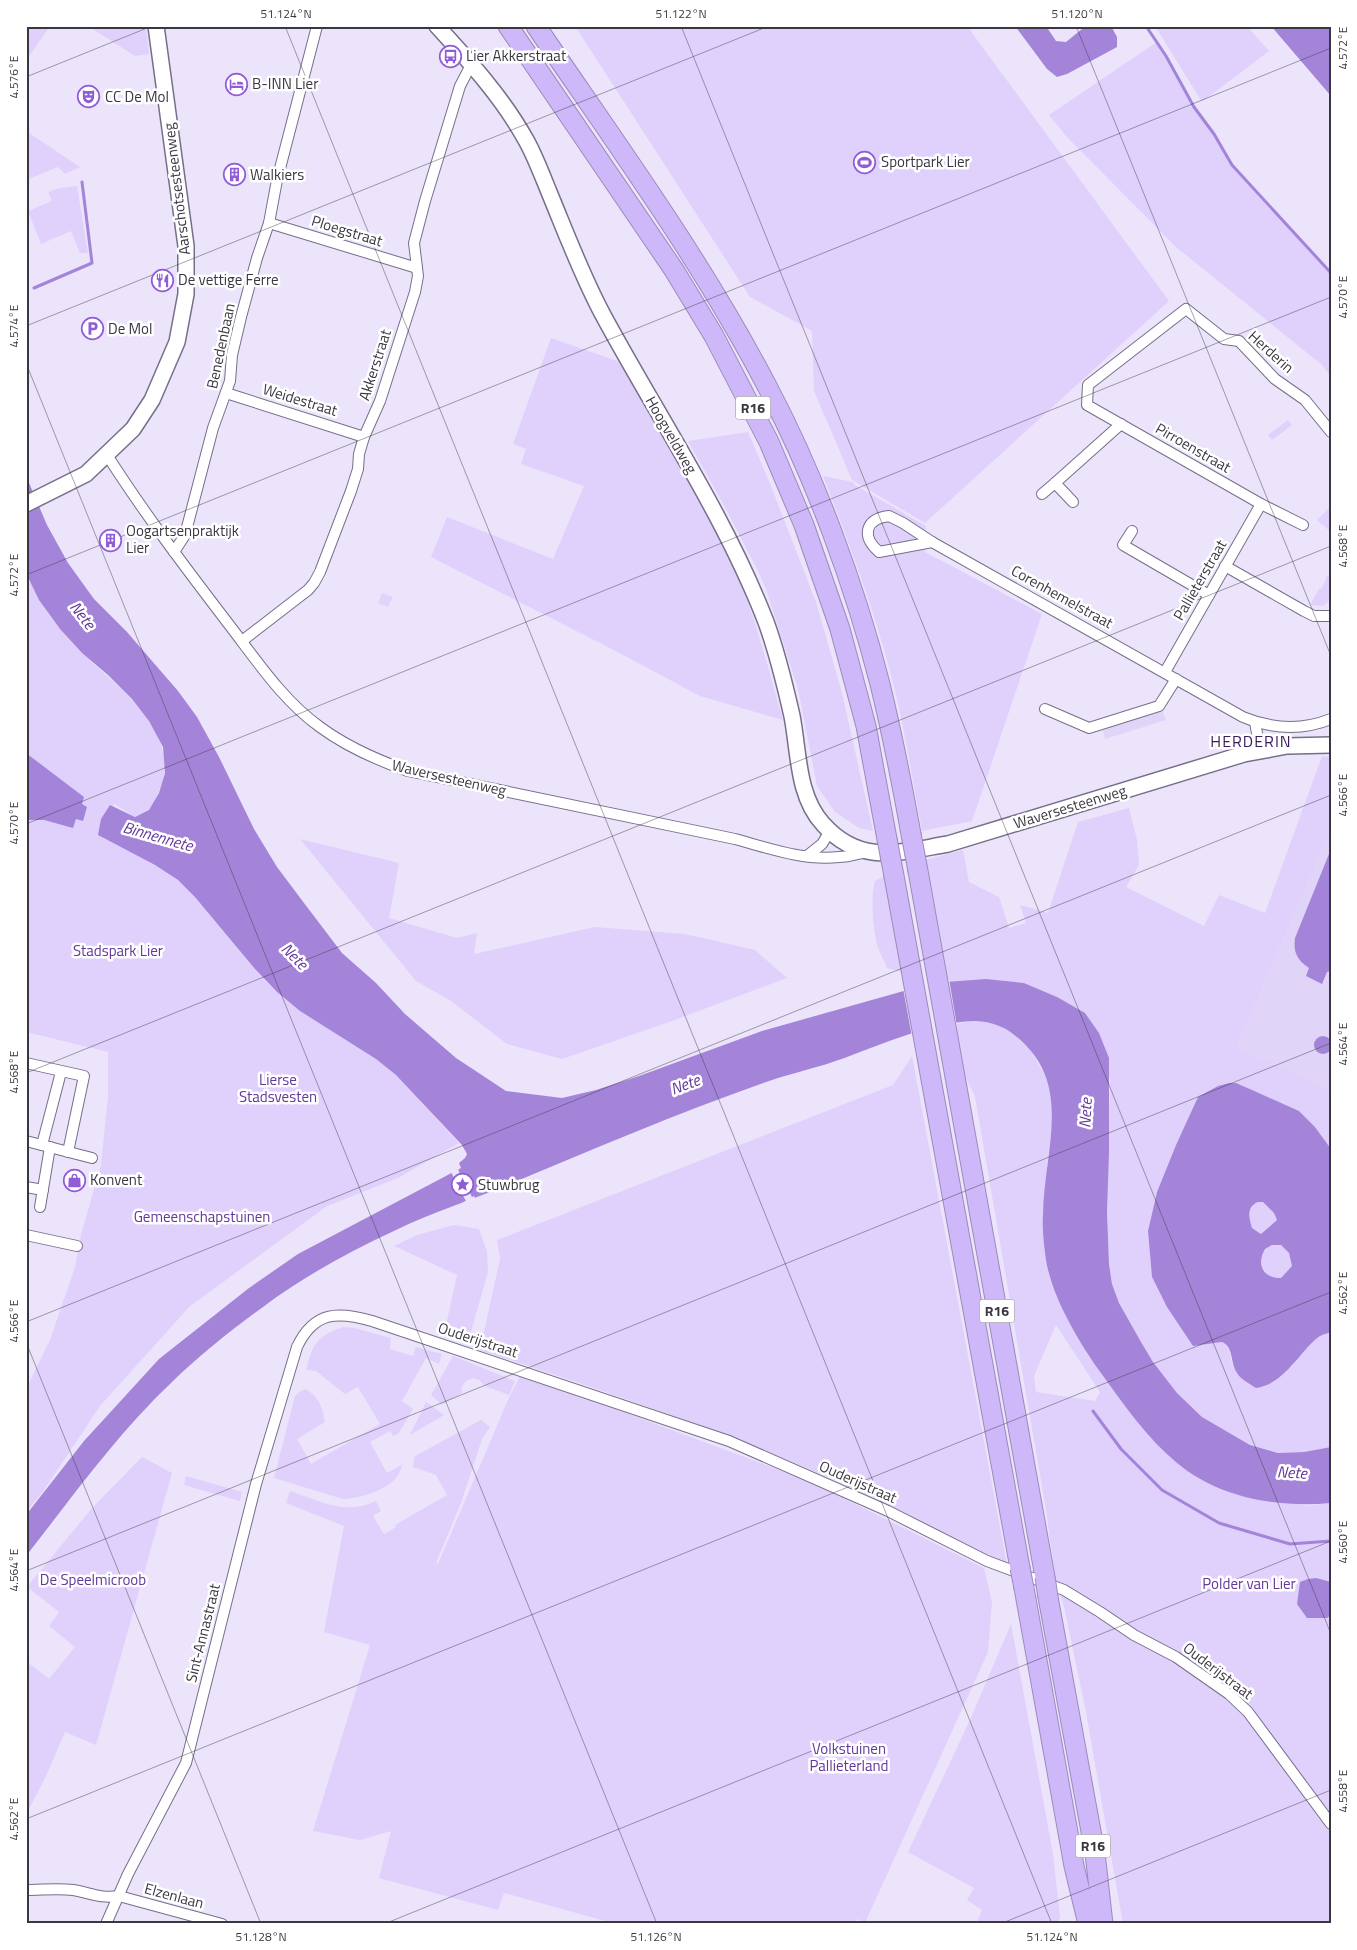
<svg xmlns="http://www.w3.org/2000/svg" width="1357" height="1950" viewBox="0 0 1357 1950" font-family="'Titillium Web',sans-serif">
  <rect width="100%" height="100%" fill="#ebe4fb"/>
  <!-- built -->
  <g fill="#e0d5f9">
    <polygon points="382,593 393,597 388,607 378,603"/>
    <polygon points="1162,710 1166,720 1105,739 1102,728"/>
    <polygon points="1331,830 1331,1090 1237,1047"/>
  </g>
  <!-- green -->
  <g fill="#e0d1fc" fill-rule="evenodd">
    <polygon points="26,26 50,26 26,61"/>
    <polygon points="88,26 146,26 149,54 135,56"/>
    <polygon points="575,26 967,26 1169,301 925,523 852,480 814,391 812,331 750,297"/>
    <polygon points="1155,26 1247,26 1269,51 1202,102"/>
    <polygon points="1157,42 1194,107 1214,134 1232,165 1331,273 1331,377 1322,365 1176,247 1066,136 1049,115"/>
    <polygon points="26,131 80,167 65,174 58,167 26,180"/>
    <polygon points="77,186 88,253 80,253 71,231 41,244 28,211 52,201 48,192 60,188"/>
    <path d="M551,338L620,362C658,429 702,495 733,565C755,614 768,668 783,720L700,696L608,647L431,557L447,517L553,559L584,486L521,464L526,449L513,444Z"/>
    <polygon points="1288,420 1292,425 1272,440 1268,435"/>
    <polygon points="748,432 769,481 816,602 842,693 873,831 859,828 835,812 817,786 798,689 766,589 759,573 726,509 688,441"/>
    <path d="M823,476L853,482L855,485L926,526L925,552L1042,614L972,821L922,831C912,778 904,723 890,671C872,604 848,540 823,476Z"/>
    <polygon points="1331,506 1331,532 1317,520"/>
    <path d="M26,573C36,594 47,614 62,631C69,639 75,647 83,654C116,685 178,730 162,783C159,791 155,804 149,810C145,813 139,815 135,817L114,804L101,837C126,850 154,862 177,880C216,909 241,961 278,993C308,1019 344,1036 376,1059C408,1082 432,1115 459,1143L398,1178L327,1206L189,1307L100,1406L42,1493L26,1512V1389L50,1340L75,1267L81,1235L101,1165L108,1096V1052L26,1032Z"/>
    <polygon points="1331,575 1331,599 1323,606 1310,605 1319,589 1322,588 1327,576"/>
    <path d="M1322,756L1331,757V830L1237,1047L1331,1090V1149L1315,1127L1299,1111L1218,1086L1198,1097L1176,1145L1157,1192L1148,1231L1152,1277L1161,1295L1213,1344L1222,1342L1225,1343C1231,1350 1230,1360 1234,1369C1239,1380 1253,1384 1263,1387L1275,1381L1318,1337L1331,1332V1447L1304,1452L1279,1453L1250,1445L1202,1417L1177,1393L1153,1362L1141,1342L1119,1303L1112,1284L1109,1264L1107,1212L1110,1078L1057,997L1024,983L986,979L948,982L925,860L963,850L969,882L999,897L1009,928L1026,923L1020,905L1048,913L1078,822L1129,808L1137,840L1139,865L1126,887L1204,926L1219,895L1265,913Z"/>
    <polygon points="300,839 399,863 389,918 457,938 477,933 474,954 595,927 685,934 755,950 787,978 672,1021 562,1059 507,1044 451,1001 416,981"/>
    <path d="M885,876L902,972L887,968C885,962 881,956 879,950C873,934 870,897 875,881Z"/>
    <path d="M978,1020L1003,1026L1028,1045L1048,1081L1054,1111L1047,1165L1063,1310L1089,1356L1124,1404L1142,1427L1180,1466L1306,1506L1331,1503V1924H1123L1086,1712L1064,1607L1056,1583L1046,1510L975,1097L962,1069L956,1024ZM1056,1325L1100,1392L1095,1401L1036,1392L1034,1376Z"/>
    <polygon points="912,1056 1007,1564 835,1480 709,1428 582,1384 480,1350 500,1259 497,1240 893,1085"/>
    <path d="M1258,1202H1263L1274,1213L1277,1220L1261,1234L1252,1228C1249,1218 1246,1207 1258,1202Z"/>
    <polygon points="454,1225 479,1229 487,1252 488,1272 468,1342 444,1334 457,1275 394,1246 417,1235"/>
    <path d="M1272,1245H1281L1289,1253L1292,1266L1281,1278C1263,1278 1256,1265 1265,1249Z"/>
    <path d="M344,1327L355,1328L391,1338L390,1349L413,1356L416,1347L442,1354L439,1364L426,1358L402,1401L413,1409L399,1433L393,1436L390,1431L370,1442L387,1473L403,1464C401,1468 399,1475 396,1478C386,1490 359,1499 343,1499L274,1478L295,1396L299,1392L306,1389C320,1398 322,1407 325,1422L297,1439L311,1464L380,1424L358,1387L345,1394L316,1371L306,1370C313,1344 317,1335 344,1327Z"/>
    <polygon points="453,1356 515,1381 509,1395 485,1386 479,1380 473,1378 466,1381 461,1388 462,1393 442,1405 431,1395"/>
    <path d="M521,1374L809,1481L984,1568L992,1602L988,1652L865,1923L857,1919L854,1924H616L504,1893L498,1910L379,1878L391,1831L360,1840L313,1831L370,1645L324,1632L344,1526L286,1503L290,1491C321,1501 344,1516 376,1501L381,1511L373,1516L384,1534L396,1527L395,1525L447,1495L436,1475L413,1467L415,1456L481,1420L490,1427L482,1439L461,1503L436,1563L438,1564L508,1400Z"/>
    <polygon points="426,1402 444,1415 410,1435"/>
    <polygon points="142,1457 172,1473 96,1745 65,1732 46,1776 26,1815 26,1661 49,1679 75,1647 49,1626 59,1612 27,1587 93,1507"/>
    <polygon points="186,1476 242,1492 240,1501 184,1485"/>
    <polygon points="1011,1624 1053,1854 1060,1917 1057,1924 976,1924 982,1910 967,1900 974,1888 908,1852 969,1722"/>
  </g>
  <!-- water -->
  <g fill="#a484d9" fill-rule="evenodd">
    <polygon points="1015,26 1046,26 1056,41 1066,42 1082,29 1082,26 1111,26 1117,37 1117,47 1067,74 1057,77 1047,69"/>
    <polygon points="1271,26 1331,26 1331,96"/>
    <path d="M26,476L47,525L68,563L94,599L127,632L178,691L197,717L219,757L254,829L277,867L304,903L342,953L376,983L405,1014L456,1058L506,1091L562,1098L596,1090L639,1076L762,1031L932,983L986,979L1024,983L1057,997L1085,1013L1099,1033L1109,1058V1152L1107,1212L1109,1264L1112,1284L1119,1303L1141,1342L1153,1362L1177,1393L1202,1417L1250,1445L1278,1453L1304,1452L1331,1447V1503C1278,1508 1219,1498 1177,1463C1147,1438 1124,1405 1101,1373C1079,1343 1052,1297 1046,1260C1044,1245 1042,1229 1043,1215C1044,1146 1077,1079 1009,1031C1000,1025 986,1021 975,1021C927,1022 873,1049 827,1064C807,1070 786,1075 766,1082C678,1113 591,1150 505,1186C469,1201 431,1213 396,1230C349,1252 304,1276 263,1307C231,1330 200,1355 172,1382C117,1434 73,1496 26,1556V1515L84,1441L159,1359L249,1288L298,1254L461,1168L459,1163L465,1158L467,1154L462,1145L396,1075L376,1059L300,1011L277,992L255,969L195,897L178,880L155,865L98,835L101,819L110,805L135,817L149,810L159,793L165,773L163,747L149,721L132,699L108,675L82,653L60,629L39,600L26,573Z"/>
    <polygon points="26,753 84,797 82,804 87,807 83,821 76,819 73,828 44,820 26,820"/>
    <path d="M1331,849V971L1327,972L1322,984L1306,976L1309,968C1297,960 1293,952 1295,938Z"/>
    <circle cx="1323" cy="1045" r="9"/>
    <path d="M1229,1083H1236L1252,1090L1299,1111L1315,1127L1331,1149V1332C1326,1334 1320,1335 1316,1339C1298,1355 1282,1385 1256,1388C1250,1384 1240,1379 1237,1373C1230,1363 1234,1347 1222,1342L1193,1346L1167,1307L1152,1277L1148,1231L1157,1192L1176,1145L1198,1097L1218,1086ZM1258,1202H1263L1274,1213L1277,1220L1261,1234L1252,1228C1249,1218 1246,1207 1258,1202ZM1272,1245H1281L1289,1253L1292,1266L1281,1278C1263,1278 1256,1265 1265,1249Z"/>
    <polygon points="1316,1578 1331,1582 1331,1615 1327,1618 1307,1618 1297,1604 1300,1582 1308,1579"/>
  </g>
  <!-- pier -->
  <g fill="#ebe4fb">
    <polygon points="949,979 957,1026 941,1028 912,1037 903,988 932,981"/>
    <polygon points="457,1161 460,1167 458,1169 461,1177 465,1177 463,1180 466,1186 470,1187 468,1189 472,1197 474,1196 476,1200 465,1204 463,1202 466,1201 461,1192 458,1193 460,1189 457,1183 453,1183 455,1180 451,1172 449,1173 448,1170 457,1166"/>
  </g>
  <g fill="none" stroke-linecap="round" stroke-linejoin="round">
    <!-- stream -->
    <g stroke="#a484d9" stroke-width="3">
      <polyline points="1146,26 1166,56 1194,107 1214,134 1232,165 1331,273"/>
      <polyline points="34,288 92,263 82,182"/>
      <polyline points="1093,1411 1121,1449 1162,1490 1219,1523 1290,1544 1331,1541"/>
    </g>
    <defs>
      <g id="street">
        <polyline points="269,223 417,268"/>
        <polyline points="226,393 364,437"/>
        <path d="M107,455C144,513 185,567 227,622C255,658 282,700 320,727C347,747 377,760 408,771L735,839C768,848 804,861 839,857C848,857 857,854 866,852"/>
        <polyline points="1042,494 1055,483"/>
        <polyline points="1073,502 1055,483 1121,424"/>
        <path d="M889,516L903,523L932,542L879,552C861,536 865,519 889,516Z"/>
        <polyline points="1303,525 1261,504 1087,405 1088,385 1186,309 1224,339 1239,341 1275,379 1305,400 1331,432"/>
        <polyline points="1132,531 1123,545 1209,595"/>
        <path d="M932,542L1243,717C1272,729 1301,731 1331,719"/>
        <polyline points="174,552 185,535 213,428 230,381 232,355 241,317 257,258 269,223 277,180 317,26"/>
        <polyline points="1225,566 1304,611 1314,616 1331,616"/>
        <polyline points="242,641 308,590 314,583 320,572 351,491 358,469 359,454 364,437 380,401 415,292 418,276 414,243 425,201 460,86 472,63"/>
        <polyline points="1165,672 1261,504"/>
        <polyline points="1045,709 1089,728 1159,706 1176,679"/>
        <polyline points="1255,722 1260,750"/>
        <polyline points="807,856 822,844 830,831"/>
        <polyline points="26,1063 84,1076 68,1152"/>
        <polyline points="26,1141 92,1158"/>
        <polyline points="42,1145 61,1072"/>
        <polyline points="26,1187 43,1190"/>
        <polyline points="40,1207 50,1147"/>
        <polyline points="26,1235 77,1246"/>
        <path d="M26,1890C42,1890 58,1888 73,1890C91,1893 101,1899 119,1896L222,1924"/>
        <path d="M106,1924L128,1874L186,1763L256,1484L297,1347C314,1311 338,1311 372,1321L729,1441L888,1511L987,1561L1064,1590L1100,1612L1134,1635L1176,1657L1229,1694L1248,1712L1331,1824"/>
      </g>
      <g id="secondary">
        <path d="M437,26C470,62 502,97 526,140C535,156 542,175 549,192C566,233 582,276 603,315C658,417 724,514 766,622C777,652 785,685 792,716C799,752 797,796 823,824C860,866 900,852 948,844L1244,754L1287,746L1331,745"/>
        <polyline points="26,504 86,474 133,429 152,400 177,342 186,294 186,246 156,26"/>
      </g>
      <g id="highway">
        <polyline points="508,26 674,270 714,336 769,442 804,525 840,629 866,726 887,839"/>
        <path d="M536,26C617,145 702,261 768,388C815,477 855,586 880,684C892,733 902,784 911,834"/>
        <polyline points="918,871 1045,1577"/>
        <polyline points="894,876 1020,1568"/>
        <polyline points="1024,1588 1074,1866 1088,1924"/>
        <polyline points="1048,1597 1095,1853 1103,1924"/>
      </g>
    </defs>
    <!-- street casing -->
    <use href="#street" stroke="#776f89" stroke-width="12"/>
    <!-- secondary casing -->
    <use href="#secondary" stroke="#776f89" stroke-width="18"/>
    <!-- highway casing -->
    <use href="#highway" stroke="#9b8bba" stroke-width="21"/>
    <!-- street -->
    <use href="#street" stroke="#fff" stroke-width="10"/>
    <!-- secondary -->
    <use href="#secondary" stroke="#fff" stroke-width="15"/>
    <!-- highway -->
    <use href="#highway" stroke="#cfb8fa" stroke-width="19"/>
    <defs>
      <g id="highway-bridge">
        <polyline points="911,834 918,871"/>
        <polyline points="887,839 894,876"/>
        <polyline points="1020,1568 1024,1588"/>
        <polyline points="1045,1577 1048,1597"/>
      </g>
    </defs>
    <!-- highway-bridge casing -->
    <use href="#highway-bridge" stroke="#9b8bba" stroke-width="21" stroke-linecap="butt"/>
    <!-- highway-bridge -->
    <use href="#highway-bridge" stroke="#cfb8fa" stroke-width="19"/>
  </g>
  <!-- ticks -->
  <path fill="none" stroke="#3b3742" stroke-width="1" stroke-opacity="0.45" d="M285,26L1052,1924M681,26L1331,1634M1076,26L1331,656M26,77L152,26M26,326L769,26M26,363L657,1924M26,575L1331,48M26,824L1331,297M26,1073L1331,546M26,1322L1331,795M26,1342L261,1924M26,1571L1331,1043M26,1819L1331,1292M384,1924L1331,1541M1000,1924L1331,1790"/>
  <!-- icons -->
  <defs>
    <symbol id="bus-ring" viewBox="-11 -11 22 22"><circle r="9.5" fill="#fff" stroke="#905dd6" stroke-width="1.5"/><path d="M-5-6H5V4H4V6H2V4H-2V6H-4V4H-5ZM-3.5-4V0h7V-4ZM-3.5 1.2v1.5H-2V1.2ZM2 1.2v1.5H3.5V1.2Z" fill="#905dd6"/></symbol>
    <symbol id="hotel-ring" viewBox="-11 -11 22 22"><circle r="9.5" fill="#fff" stroke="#905dd6" stroke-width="1.5"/><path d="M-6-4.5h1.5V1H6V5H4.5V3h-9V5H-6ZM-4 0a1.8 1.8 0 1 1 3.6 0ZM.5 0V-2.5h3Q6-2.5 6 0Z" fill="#905dd6"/></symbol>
    <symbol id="theatre-ring" viewBox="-11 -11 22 22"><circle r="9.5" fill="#fff" stroke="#905dd6" stroke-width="1.5"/><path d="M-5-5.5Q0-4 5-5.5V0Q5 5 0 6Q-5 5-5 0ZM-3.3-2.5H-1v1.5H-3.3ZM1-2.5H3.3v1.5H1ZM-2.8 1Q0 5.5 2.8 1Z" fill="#905dd6"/></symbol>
    <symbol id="stadium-ring" viewBox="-11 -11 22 22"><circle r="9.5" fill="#fff" stroke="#905dd6" stroke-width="1.5"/><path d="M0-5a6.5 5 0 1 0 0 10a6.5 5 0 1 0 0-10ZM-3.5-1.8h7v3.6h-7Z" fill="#905dd6"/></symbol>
    <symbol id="building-ring" viewBox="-11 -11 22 22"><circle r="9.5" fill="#fff" stroke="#905dd6" stroke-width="1.5"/><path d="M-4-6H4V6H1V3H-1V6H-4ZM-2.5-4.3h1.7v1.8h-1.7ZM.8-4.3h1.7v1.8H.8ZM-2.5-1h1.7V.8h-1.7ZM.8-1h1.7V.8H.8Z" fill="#905dd6"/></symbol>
    <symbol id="restaurant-ring" viewBox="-11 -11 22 22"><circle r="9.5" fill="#fff" stroke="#905dd6" stroke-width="1.5"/><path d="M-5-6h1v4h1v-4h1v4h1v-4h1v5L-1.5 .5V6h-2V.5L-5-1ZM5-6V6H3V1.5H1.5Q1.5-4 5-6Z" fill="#905dd6"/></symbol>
    <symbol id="parking-ring" viewBox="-11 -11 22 22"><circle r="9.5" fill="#fff" stroke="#905dd6" stroke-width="1.5"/><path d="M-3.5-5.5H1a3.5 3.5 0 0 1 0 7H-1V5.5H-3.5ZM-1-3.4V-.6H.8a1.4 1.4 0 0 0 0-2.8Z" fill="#905dd6"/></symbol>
    <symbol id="shop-ring" viewBox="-11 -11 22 22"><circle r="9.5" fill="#fff" stroke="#905dd6" stroke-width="1.5"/><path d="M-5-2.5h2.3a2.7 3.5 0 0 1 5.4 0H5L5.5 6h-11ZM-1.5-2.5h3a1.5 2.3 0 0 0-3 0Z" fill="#905dd6"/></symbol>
    <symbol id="sight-ring" viewBox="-11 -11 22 22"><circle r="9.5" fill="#fff" stroke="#905dd6" stroke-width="1.5"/><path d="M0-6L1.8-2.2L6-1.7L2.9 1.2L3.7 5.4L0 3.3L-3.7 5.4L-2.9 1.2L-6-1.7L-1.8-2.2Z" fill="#905dd6"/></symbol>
  </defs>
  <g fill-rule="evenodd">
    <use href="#bus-ring" x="438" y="44" width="25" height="25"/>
    <use href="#hotel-ring" x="224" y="72" width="25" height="25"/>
    <use href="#theatre-ring" x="76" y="84" width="25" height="25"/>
    <use href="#stadium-ring" x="852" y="150" width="25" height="25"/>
    <use href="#building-ring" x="222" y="162" width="25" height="25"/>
    <use href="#restaurant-ring" x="150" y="268" width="25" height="25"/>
    <use href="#parking-ring" x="80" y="316" width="25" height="25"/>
    <use href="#building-ring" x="98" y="528" width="25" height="25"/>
    <use href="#shop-ring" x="62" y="1168" width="25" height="25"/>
    <use href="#sight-ring" x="450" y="1172" width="25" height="25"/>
  </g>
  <g text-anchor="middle" stroke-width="5" stroke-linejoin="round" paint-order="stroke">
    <!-- shield labels -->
    <g fill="#fff" stroke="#76737b" stroke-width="1">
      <rect x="735.5" y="396.5" width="35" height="23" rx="4"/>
      <rect x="979.5" y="1299.5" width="35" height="23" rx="4"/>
      <rect x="1075.5" y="1834.5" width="35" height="23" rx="4"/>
    </g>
    <g font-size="14" font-weight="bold" fill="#3b3742">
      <text x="753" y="413">R16</text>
      <text x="997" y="1316">R16</text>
      <text x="1093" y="1851">R16</text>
    </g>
    <!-- poi labels -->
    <g font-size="15" fill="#3b3742" stroke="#fff" text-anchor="start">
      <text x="466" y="61">Lier Akkerstraat</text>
      <text x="252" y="89">B-INN Lier</text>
      <text x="105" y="102">CC De Mol</text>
      <text x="881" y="167">Sportpark Lier</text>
      <text x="250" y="180">Walkiers</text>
      <text x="178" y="285">De vettige Ferre</text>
      <text x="108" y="334">De Mol</text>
      <text x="126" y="536">Oogartsenpraktijk<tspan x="126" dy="17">Lier</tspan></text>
      <text x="90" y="1185">Konvent</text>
      <text x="478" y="1190">Stuwbrug</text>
    </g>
    <!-- street labels -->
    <g font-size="15" fill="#3b3742" stroke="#fff">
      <text transform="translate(177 189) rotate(-97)" y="5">Aarschotsesteenweg</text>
      <text transform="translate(347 231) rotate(17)" y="5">Ploegstraat</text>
      <text transform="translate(221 346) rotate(-78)" y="5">Benedenbaan</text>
      <text transform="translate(1271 352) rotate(42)" y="5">Herderin</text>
      <text transform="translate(375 365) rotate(-72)" y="5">Akkerstraat</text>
      <text transform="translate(300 400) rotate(17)" y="5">Weidestraat</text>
      <text transform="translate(671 435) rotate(60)" y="5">Hoogveldweg</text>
      <text transform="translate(1193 448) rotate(30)" y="5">Pirroenstraat</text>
      <text transform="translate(1200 580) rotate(-60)" y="5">Pallieterstraat</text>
      <text transform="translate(1062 597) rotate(29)" y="5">Corenhemelstraat</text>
      <text transform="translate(449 778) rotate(13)" y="5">Waversesteenweg</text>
      <text transform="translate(1070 807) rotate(-17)" y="5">Waversesteenweg</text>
      <text transform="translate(478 1340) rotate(18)" y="5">Ouderijstraat</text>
      <text transform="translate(858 1482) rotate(24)" y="5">Ouderijstraat</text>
      <text transform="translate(203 1633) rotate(-76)" y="5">Sint-Annastraat</text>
      <text transform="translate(1218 1671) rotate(37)" y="5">Ouderijstraat</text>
      <text transform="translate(174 1896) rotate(15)" y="5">Elzenlaan</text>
    </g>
    <!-- park labels -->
    <g font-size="15" fill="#62379a" stroke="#fff">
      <text x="118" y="956">Stadspark Lier</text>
      <text x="278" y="1085">Lierse<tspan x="278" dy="17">Stadsvesten</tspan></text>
      <text x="202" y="1222">Gemeenschapstuinen</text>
      <text x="93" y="1585">De Speelmicroob</text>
      <text x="1249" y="1589">Polder van Lier</text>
      <text x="849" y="1754">Volkstuinen<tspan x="849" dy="17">Pallieterland</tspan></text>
    </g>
    <!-- water labels -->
    <g font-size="16" font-style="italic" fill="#63379a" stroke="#fff">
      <text transform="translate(83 615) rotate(52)" y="6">Nete</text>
      <text transform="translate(158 836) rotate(16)" y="6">Binnennete</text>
      <text transform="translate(295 956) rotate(45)" y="6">Nete</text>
      <text transform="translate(685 1084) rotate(-21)" y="6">Nete</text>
      <text transform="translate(1085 1113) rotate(-87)" y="6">Nete</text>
      <text transform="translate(1292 1472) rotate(3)" y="6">Nete</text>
    </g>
    <!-- neighbourhood labels -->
    <g font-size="16" letter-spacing="1" fill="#371e58" stroke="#fff">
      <text x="1251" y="747">HERDERIN</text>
    </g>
  </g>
  <!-- border -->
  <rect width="1357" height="1950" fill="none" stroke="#ffffff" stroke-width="55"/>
  <rect x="28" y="28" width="1302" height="1894" fill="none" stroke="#3b3742" stroke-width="2"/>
  <g font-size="12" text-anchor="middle" fill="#3b3742">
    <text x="286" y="18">51.124°N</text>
    <text x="681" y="18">51.122°N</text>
    <text x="1077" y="18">51.120°N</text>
    <text transform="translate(1343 48) rotate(-90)" y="4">4.572°E</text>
    <text transform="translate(14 77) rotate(-90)" y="4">4.576°E</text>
    <text transform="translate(1343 297) rotate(-90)" y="4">4.570°E</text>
    <text transform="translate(14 326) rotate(-90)" y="4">4.574°E</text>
    <text transform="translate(1343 546) rotate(-90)" y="4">4.568°E</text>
    <text transform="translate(14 575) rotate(-90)" y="4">4.572°E</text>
    <text transform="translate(1343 795) rotate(-90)" y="4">4.566°E</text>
    <text transform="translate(14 823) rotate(-90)" y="4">4.570°E</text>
    <text transform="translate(1343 1044) rotate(-90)" y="4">4.564°E</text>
    <text transform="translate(14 1072) rotate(-90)" y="4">4.568°E</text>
    <text transform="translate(1343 1293) rotate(-90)" y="4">4.562°E</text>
    <text transform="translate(14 1321) rotate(-90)" y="4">4.566°E</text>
    <text transform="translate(1343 1542) rotate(-90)" y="4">4.560°E</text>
    <text transform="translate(14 1570) rotate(-90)" y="4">4.564°E</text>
    <text transform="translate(1343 1791) rotate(-90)" y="4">4.558°E</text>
    <text transform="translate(14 1819) rotate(-90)" y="4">4.562°E</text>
    <text x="261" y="1941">51.128°N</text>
    <text x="656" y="1941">51.126°N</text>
    <text x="1052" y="1941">51.124°N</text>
  </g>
</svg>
